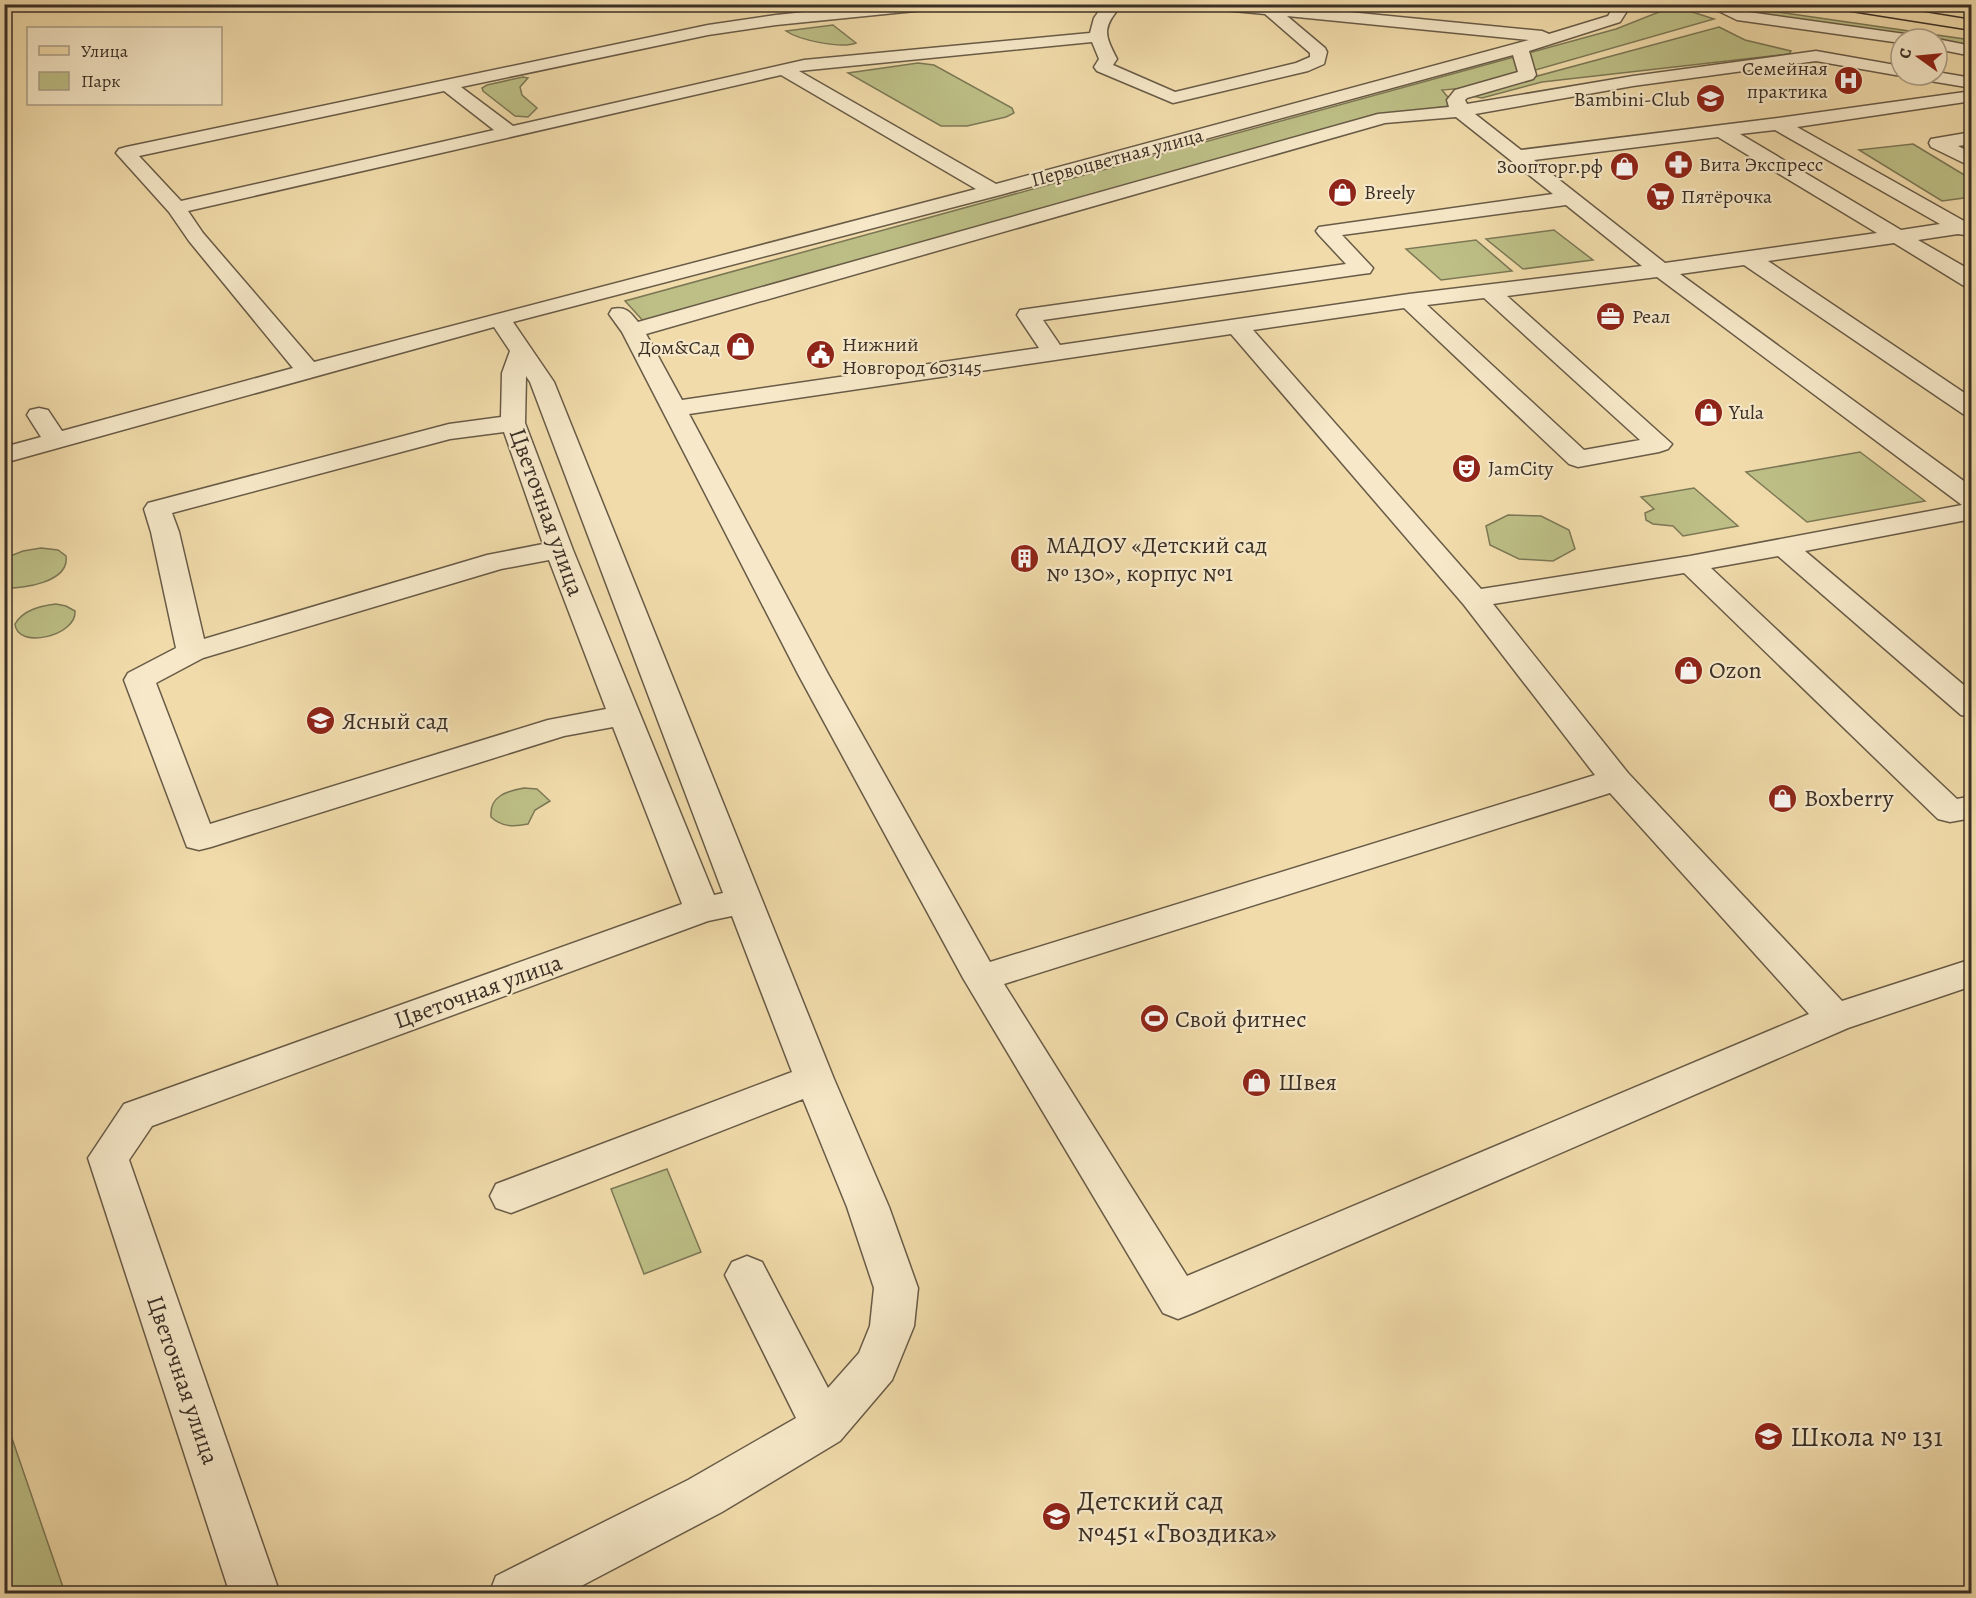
<svg xmlns="http://www.w3.org/2000/svg" width="1976" height="1598" viewBox="0 0 1976 1598" font-family="Alegreya,serif">
  <rect width="100%" height="100%" fill="#f1dbaa"/>
  <filter id="stains"><feTurbulence type="fractalNoise" baseFrequency=".00333" numOctaves="4"/><feColorMatrix values="0 0 0 0 .2 0 0 0 0 .09 0 0 0 0 .02 0 0 0 .5 -.17"/></filter>
  <radialGradient id="worn" r=".72"><stop offset=".6" stop-color="#630" stop-opacity="0"/><stop offset="1" stop-color="#630" stop-opacity=".3"/></radialGradient>
  <!-- green -->
  <g fill="#bdbf86" stroke="#7c7856" stroke-width="1.5">
    <polygon points="1674,6 1714,19 1476,87 1442,90 1452,102 1449,106 1377,116 645,323 625,301 1616,29"/>
    <polygon points="1751,8 1971,40 1971,46 1739,12"/>
    <path d="M833,25L856,43C841,49 799,40 786,31Z"/>
    <polygon points="1719,27 1745,40 1791,51 1789,54 1542,82 1482,98 1467,95"/>
    <polygon points="918,63 934,65 1012,108 1014,113 1006,117 967,126 941,126 848,73"/>
    <polygon points="523,77 528,78 520,87 522,95 537,108 528,117 515,116 483,91 482,88 487,85"/>
    <polygon points="1913,144 1971,179 1971,197 1942,201 1859,150"/>
    <polygon points="1554,230 1593,260 1523,269 1486,239"/>
    <polygon points="1476,240 1512,271 1441,280 1406,249"/>
    <polygon points="1860,452 1925,501 1807,522 1746,472"/>
    <polygon points="1694,488 1738,526 1683,536 1673,526 1653,524 1646,520 1645,513 1654,509 1641,497"/>
    <polygon points="1508,515 1541,516 1569,530 1575,549 1553,561 1519,559 1490,545 1486,526"/>
    <path d="M41,548L58,550L66,556C70,582 23,589 5,588V558L23,551Z"/>
    <path d="M56,604L66,606L75,611C77,636 17,650 15,624C23,610 40,606 56,604Z"/>
    <path d="M524,788L537,789L550,801L535,810L528,824C513,827 502,827 491,817C489,796 507,791 524,788Z"/>
    <polygon points="667,1169 701,1252 644,1274 611,1189"/>
    <polygon points="4,1418 5,1418 65,1593 5,1593"/>
  </g>
  <g fill="none" stroke-linecap="round" stroke-linejoin="round">
    <defs>
      <g id="minor">
        <path d="M882,4H943L935,9L776,25L708,35L461,87L513,126L804,60L1090,33L1094,18L1104,4H1122C1103,28 1103,32 1117,59L1113,65L1175,92L1296,63L1310,57V53L1265,14L1212,9L1204,4H1267L1542,31L1549,34L1608,16L1611,11L1609,4H1625L1627,11L1620,22L1529,51L1536,75L1533,79L1467,98L1465,100L1467,104L1633,76L1816,51L1901,66V75H1906L1901,76L1816,61L1633,86L1475,114L1521,150L1778,118L1972,91V101L1797,127L1964,221L1972,220V236L1958,234L1918,240L1972,271V287L1964,286L1894,243L1768,261L1972,398V416L1963,414L1744,265L1680,274L1972,487V519L1805,551L1972,692V717L1961,715L1778,556L1711,568L1957,799L1972,796V818L1950,822L1938,819L1684,573L1493,604L1628,773L1842,1001L1972,959V986L1848,1028L1193,1313L1178,1319L1163,1313L963,978L798,674L622,332L609,314L612,309C626,306 630,312 638,322L1378,114L1449,107L1447,100L1455,90L1518,72L1513,55L1000,195L513,322L554,382L834,1079L889,1207L918,1288L914,1326L892,1380L840,1441L722,1512L566,1594H489L496,1576L688,1480L796,1418L725,1275L732,1262L747,1256L762,1262L828,1388L859,1353L870,1326L874,1288L847,1207L803,1099L511,1213L496,1208L490,1196L496,1184L792,1072L732,916L708,921L152,1126L129,1160L280,1594H230L88,1158L124,1104L682,904L613,727L564,736L211,847L199,850L187,847L124,680L128,673L176,648L151,532L144,509L148,503L449,424L501,417L502,373L510,351L494,327L4,463V447L41,437L27,415L30,410L39,408L48,410L62,431L293,368L189,241L169,212L116,153L119,149L126,147L708,25L776,15ZM1287,16L1529,40L996,184L799,71L1092,42L1099,59L1094,67L1097,71L1173,103L1308,71L1324,64L1327,52L1325,48ZM781,75L976,189L314,362L203,233L188,211ZM444,91L494,130L181,201L139,156ZM1456,117L1553,194L1319,227L1316,231L1319,235L1346,264L1020,310L1017,315L1039,348L682,400L646,334L1385,123ZM1775,130L1940,224L1901,230L1740,134ZM1718,137L1877,233L1665,263L1534,160ZM1566,205L1642,266L1409,294L1060,345L1043,320L1362,274L1370,273L1373,268L1342,235ZM1657,277L1962,505L1690,556L1481,589L1253,330L1404,308L1569,464L1578,467L1659,452L1668,449L1672,444L1507,296ZM1484,298L1640,440L1584,450L1427,305ZM1231,334L1464,605L1595,775L990,962L828,674L689,414ZM526,376L530,382L723,893L714,895L573,550L525,423ZM504,432L543,544L487,555L204,639L179,532L172,513L450,439ZM549,560L606,709L548,720L210,824L156,683L203,658L501,569ZM1610,793L1809,1014L1187,1276L1004,984Z"/>
        <polygon points="1704,4 1726,4 1741,11 1905,34 1913,39 1901,39 1901,43 1737,20"/>
        <polygon points="1937,39 1972,46 1972,56 1937,49"/>
        <polygon points="1937,72 1972,78 1972,88 1918,79 1915,75 1937,75"/>
        <polygon points="1972,132 1972,144 1958,146 1972,153 1972,167 1931,147 1929,143 1931,139"/>
      </g>
      <polygon id="major" points="1831,4 1873,4 1972,20 1972,30 1839,9"/>
    </defs>
    <!-- minor casing -->
    <use href="#minor" stroke="#685b47" stroke-width="3"/>
    <!-- major casing -->
    <use href="#major" stroke="#3b3026" stroke-width="3"/>
    <!-- minor -->
    <use href="#minor" fill="#f6e8c8" fill-rule="evenodd"/>
    <!-- major -->
    <use href="#major" fill="#f1dbaa" fill-rule="evenodd"/>
  </g>
  <!-- icons -->
  <defs>
    <symbol id="hospital-disc" viewBox="-11 -11 22 22"><circle r="9.5" fill="#8f2418" stroke="#f6e8c8"/><path d="M-5-5h3v3.5h4V-5h3V5h-3V1.5h-4V5h-3Z" fill="#fff"/></symbol>
    <symbol id="school-disc" viewBox="-11 -11 22 22"><circle r="9.5" fill="#8f2418" stroke="#f6e8c8"/><path d="M0-5L7-2L0 1L-7-2ZM-4 1L0 2.5L4 1V4Q0 6-4 4Z" fill="#fff"/></symbol>
    <symbol id="pharmacy-disc" viewBox="-11 -11 22 22"><circle r="9.5" fill="#8f2418" stroke="#f6e8c8"/><path d="M-2-6h4v4h4v4h-4v4h-4v-4h-4v-4h4Z" fill="#fff"/></symbol>
    <symbol id="shop-disc" viewBox="-11 -11 22 22"><circle r="9.5" fill="#8f2418" stroke="#f6e8c8"/><path d="M-5-2.5h2.3a2.7 3.5 0 0 1 5.4 0H5L5.5 6h-11ZM-1.5-2.5h3a1.5 2.3 0 0 0-3 0Z" fill="#fff"/></symbol>
    <symbol id="supermarket-disc" viewBox="-11 -11 22 22"><circle r="9.5" fill="#8f2418" stroke="#f6e8c8"/><path d="M-6-5.5h2.5l.6 2H6L4.5 2H-2.5L-4.4-4H-6ZM-1.5 3.2a1.3 1.3 0 1 0 .1 0ZM3 3.2a1.3 1.3 0 1 0 .1 0Z" fill="#fff"/></symbol>
    <symbol id="office-disc" viewBox="-11 -11 22 22"><circle r="9.5" fill="#8f2418" stroke="#f6e8c8"/><path d="M-6-3h4V-5.5h4V-3h4V5H-6ZM-1-4.5V-3h2v-1.5ZM-6 0V1H6V0Z" fill="#fff"/></symbol>
    <symbol id="civic-disc" viewBox="-11 -11 22 22"><circle r="9.5" fill="#8f2418" stroke="#f6e8c8"/><path d="M-.6-6.5H3V-4.5H.6V-3L4-1V1h2V6H-6V1h2V-1L-.6-3ZM-1.2 2.5V6h2.4V2.5Z" fill="#fff"/></symbol>
    <symbol id="theatre-disc" viewBox="-11 -11 22 22"><circle r="9.5" fill="#8f2418" stroke="#f6e8c8"/><path d="M-5-5.5Q0-4 5-5.5V0Q5 5 0 6Q-5 5-5 0ZM-3.3-2.5H-1v1.5H-3.3ZM1-2.5H3.3v1.5H1ZM-2.8 1Q0 5.5 2.8 1Z" fill="#fff"/></symbol>
    <symbol id="building-disc" viewBox="-11 -11 22 22"><circle r="9.5" fill="#8f2418" stroke="#f6e8c8"/><path d="M-4-6H4V6H1V3H-1V6H-4ZM-2.5-4.3h1.7v1.8h-1.7ZM.8-4.3h1.7v1.8H.8ZM-2.5-1h1.7V.8h-1.7ZM.8-1h1.7V.8H.8Z" fill="#fff"/></symbol>
    <symbol id="stadium-disc" viewBox="-11 -11 22 22"><circle r="9.5" fill="#8f2418" stroke="#f6e8c8"/><path d="M0-5a6.5 5 0 1 0 0 10a6.5 5 0 1 0 0-10ZM-3.5-1.8h7v3.6h-7Z" fill="#fff"/></symbol>
  </defs>
  <g fill-rule="evenodd">
    <use href="#hospital-disc" x="1832" y="64" width="33" height="33"/>
    <use href="#school-disc" x="1694" y="82" width="33" height="33"/>
    <use href="#pharmacy-disc" x="1662" y="148" width="33" height="33"/>
    <use href="#shop-disc" x="1608" y="150" width="33" height="33"/>
    <use href="#shop-disc" x="1326" y="176" width="33" height="33"/>
    <use href="#supermarket-disc" x="1644" y="180" width="33" height="33"/>
    <use href="#office-disc" x="1594" y="300" width="33" height="33"/>
    <use href="#shop-disc" x="724" y="330" width="33" height="33"/>
    <use href="#civic-disc" x="804" y="338" width="33" height="33"/>
    <use href="#shop-disc" x="1692" y="396" width="33" height="33"/>
    <use href="#theatre-disc" x="1450" y="452" width="33" height="33"/>
    <use href="#building-disc" x="1008" y="542" width="33" height="33"/>
    <use href="#shop-disc" x="1672" y="654" width="33" height="33"/>
    <use href="#school-disc" x="304" y="704" width="33" height="33"/>
    <use href="#shop-disc" x="1766" y="782" width="33" height="33"/>
    <use href="#stadium-disc" x="1138" y="1002" width="33" height="33"/>
    <use href="#shop-disc" x="1240" y="1066" width="33" height="33"/>
    <use href="#school-disc" x="1752" y="1420" width="33" height="33"/>
    <use href="#school-disc" x="1040" y="1500" width="33" height="33"/>
  </g>
  <g text-anchor="middle" stroke-width="4.5" stroke-linejoin="round" paint-order="stroke">
    <!-- far-poi labels -->
    <g font-size="20" fill="#3b3026" stroke="#f6e8c8" text-anchor="start">
      <text x="1828" y="75" text-anchor="end">Семейная<tspan x="1828" dy="23">практика</tspan></text>
      <text x="1690" y="106" text-anchor="end">Bambini-Club</text>
      <text x="1699" y="171">Вита Экспресс</text>
      <text x="1603" y="173" text-anchor="end">Зоопторг.рф</text>
      <text x="1364" y="199">Breely</text>
      <text x="1681" y="203">Пятёрочка</text>
      <text x="1632" y="323">Реал</text>
      <text x="842" y="351">Нижний<tspan x="842" dy="23">Новгород 603145</tspan></text>
      <text x="720" y="354" text-anchor="end">Дом&amp;Сад</text>
      <text x="1729" y="419">Yula</text>
      <text x="1488" y="475">JamCity</text>
    </g>
    <!-- far-street labels -->
    <g font-size="20" fill="#3b3026" stroke="#f6e8c8">
      <text transform="translate(1117 157) rotate(-15)" y="7">Первоцветная улица</text>
    </g>
    <!-- street labels -->
    <g font-size="24" fill="#3b3026" stroke="#f6e8c8">
      <text transform="translate(547 512) rotate(70)" y="8">Цветочная улица</text>
      <text transform="translate(478 991) rotate(-20)" y="8">Цветочная улица</text>
      <text transform="translate(183 1380) rotate(71)" y="8">Цветочная улица</text>
    </g>
    <!-- poi labels -->
    <g font-size="24" fill="#3b3026" stroke="#f6e8c8" text-anchor="start">
      <text x="1046" y="553">МАДОУ «Детский сад<tspan x="1046" dy="28">№ 130», корпус №1</tspan></text>
      <text x="1709" y="678">Ozon</text>
      <text x="342" y="729">Ясный сад</text>
      <text x="1804" y="806">Boxberry</text>
      <text x="1175" y="1027">Свой фитнес</text>
      <text x="1278" y="1090">Швея</text>
    </g>
    <!-- near-poi labels -->
    <g font-size="28" fill="#3b3026" stroke="#f6e8c8" text-anchor="start">
      <text x="1790" y="1446">Школа № 131</text>
      <text x="1077" y="1510">Детский сад<tspan x="1077" dy="32">№451 «Гвоздика»</tspan></text>
    </g>
  </g>
  <!-- margin -->
  <rect width="1976" height="1598" fill="none" stroke="#f1dbaa" stroke-width="24"/>
  <rect x="6" y="6" width="1964" height="1586" fill="none" stroke="#3b3026" stroke-width="3"/>
  <rect x="12" y="12" width="1952" height="1574" fill="none" stroke="#3b3026" stroke-width="1.5"/>
  <!-- legend -->
  <rect x="27" y="27" width="195" height="78" fill="#f6e8c8" stroke="#ab9e87" stroke-width="1.5"/>
  <rect x="39" y="46" width="30" height="9" fill="#f1dbaa" stroke="#ab9e87" stroke-width="1.5"/>
  <text x="81" y="57" font-size="18" fill="#3b3026">Улица</text>
  <rect x="39" y="72" width="30" height="18" fill="#bdbf86" stroke="#ab9e87" stroke-width="1.5"/>
  <text x="81" y="87" font-size="18" fill="#3b3026">Парк</text>
  <!-- north arrow -->
  <g transform="translate(1919 57) rotate(285)"><circle r="28" fill="#f6e8c8" stroke="#ab9e87" stroke-width="1.5"/>
  <path d="M0-4.5L10 22L0 15L-10 22Z" fill="#8f2418"/>
  <text y="-9" font-size="16" font-weight="bold" text-anchor="middle" fill="#3b3026">С</text>
  </g>
  <rect width="100%" height="100%" filter="url(#stains)"/>
  <rect width="100%" height="100%" fill="url(#worn)"/>
</svg>
